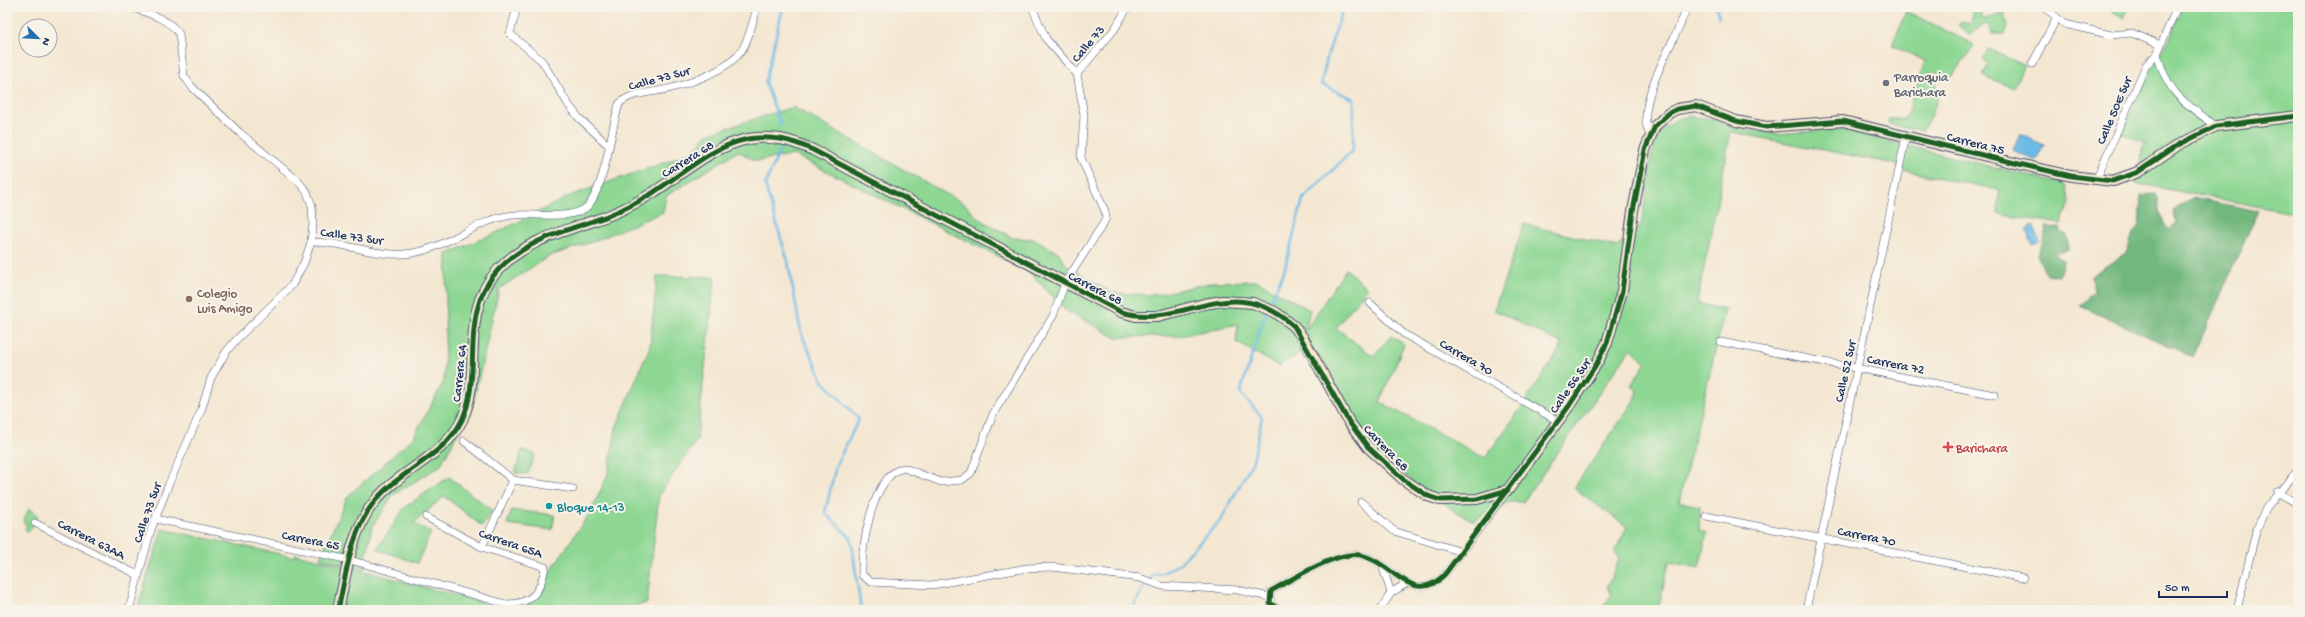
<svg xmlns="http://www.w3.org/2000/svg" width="2305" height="617" viewBox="0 0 2305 617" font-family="'Gochi Hand',sans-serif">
  <rect width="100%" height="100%" fill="#f7f3e8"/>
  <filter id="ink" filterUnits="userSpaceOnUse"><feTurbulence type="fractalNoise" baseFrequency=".025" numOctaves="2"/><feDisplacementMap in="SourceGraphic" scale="8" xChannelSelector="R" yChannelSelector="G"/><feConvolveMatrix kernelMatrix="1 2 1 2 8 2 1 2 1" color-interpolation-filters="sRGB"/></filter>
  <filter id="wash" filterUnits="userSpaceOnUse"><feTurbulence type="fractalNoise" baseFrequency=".012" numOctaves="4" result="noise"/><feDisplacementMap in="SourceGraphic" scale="16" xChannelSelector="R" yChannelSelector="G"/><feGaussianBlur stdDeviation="0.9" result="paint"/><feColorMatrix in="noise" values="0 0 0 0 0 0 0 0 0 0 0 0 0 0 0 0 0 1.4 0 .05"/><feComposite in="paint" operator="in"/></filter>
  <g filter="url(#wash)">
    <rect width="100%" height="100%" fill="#f4e7d1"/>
    <!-- green -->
    <g fill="#8dd793" stroke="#548378">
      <polygon points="1975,7 1983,7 1980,17 1985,19 2002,13 2002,7 2008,7 2004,16 2008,24 2005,34 1992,34 1989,26 1985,24 1976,29 1970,36 1958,25 1961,22 1970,24"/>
      <polygon points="2105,7 2129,7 2124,18"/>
      <polygon points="2183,7 2298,7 2298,214 2135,183 2145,142 2121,133 2149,71 2170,38"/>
      <path d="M1906,11L1975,45L1951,77L1933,71L1926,74L1928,80L1936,83C1942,100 1930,115 1923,131L1888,124L1889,119L1906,118L1925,61L1892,45Z"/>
      <polygon points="1988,49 2024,65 2014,88 1983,76 1988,65 1983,60"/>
      <polygon points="793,107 966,205 978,218 1013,238 1035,239 1059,253 1066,265 1112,293 1155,295 1214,282 1257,281 1310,310 1305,331 1346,269 1367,288 1336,328 1373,356 1391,336 1404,344 1380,402 1485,458 1521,408 1563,344 1494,310 1524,224 1617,247 1641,226 1651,158 1656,138 1666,126 1677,119 1690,116 1718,120 1736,128 1776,134 1839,129 2066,185 2070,202 2061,224 1998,214 1999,190 1906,171 1895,164 1731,132 1697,303 1725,310 1679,502 1700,506 1699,530 1707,533 1699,568 1669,562 1658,610 1601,610 1612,594 1607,587 1619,560 1615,551 1627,527 1574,488 1637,396 1638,391 1631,385 1646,363 1631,348 1523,502 1509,502 1474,521 1456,512 1407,477 1356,423 1303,336 1298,355 1278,366 1236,342 1238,324 1180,336 1115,337 1067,311 1028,271 794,155 756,161 738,151 666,196 663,212 592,242 549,256 499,289 472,407 440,466 393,495 372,527 364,569 320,558 348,496 413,438 444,381 447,254 498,232 572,195 672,160 694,150 707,134"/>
      <path d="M657,276L715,277L697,440L659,495L647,603C608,613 566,614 527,605L543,591L545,579L591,511L608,474L616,428L650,346Z"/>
      <polygon points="522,450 535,454 528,474 515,473"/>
      <polygon points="449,477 493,511 482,526 444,496 414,523 431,533 417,563 377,549 405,507"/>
      <polygon points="29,509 38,515 31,529 27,532 25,530 27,525 23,522"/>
      <polygon points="512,510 555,515 552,530 507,524"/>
      <path d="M162,529L294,557L295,554C369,570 442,594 516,610H137Z"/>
    </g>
    <!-- forest -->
    <g fill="#72b87d" stroke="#46746e">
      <path d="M2156,194C2161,207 2160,219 2168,230L2177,223L2173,211L2192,198L2258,211L2193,357L2080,306L2093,292L2091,276L2127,252L2133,233L2139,225L2141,195Z"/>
      <polygon points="2045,227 2060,228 2061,233 2066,234 2068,249 2055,252 2058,256 2064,259 2059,276 2046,274 2037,256 2046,235"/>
    </g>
    <!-- water -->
    <g fill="#6cbbe7" stroke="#4475a2">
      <polygon points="2020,134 2044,145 2036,161 2013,150"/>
      <polygon points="2033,225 2040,241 2032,244 2026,230"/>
    </g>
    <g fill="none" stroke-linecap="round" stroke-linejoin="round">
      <!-- stream -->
      <g stroke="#6cbbe7" stroke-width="2.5">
        <polyline points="1716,7 1719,17"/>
        <polyline points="781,125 765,82 783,7"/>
        <polyline points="780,150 765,185 788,262 801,333 823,381 859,419 836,465 825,513 851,538 861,610"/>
        <polyline points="1268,307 1284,271 1303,199 1353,150 1354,99 1321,84 1328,54 1342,11 1340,7"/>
        <polyline points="1132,610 1143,588 1153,575 1163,573 1179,564 1221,520 1253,461 1262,417 1240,393 1266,312"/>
      </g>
    </g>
  </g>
  <g filter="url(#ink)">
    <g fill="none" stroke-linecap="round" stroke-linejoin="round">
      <defs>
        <g id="street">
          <polyline points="517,7 510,34 542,61 568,104 579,118 608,145"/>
          <polyline points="1032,7 1046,39 1077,74"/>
          <polyline points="2044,7 2065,24 2111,35 2132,33 2160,45"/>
          <path d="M2157,54C2168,94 2183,102 2216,126"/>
          <polyline points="2032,64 2057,18"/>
          <path d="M1077,74L1084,115L1081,158L1105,211L1106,218L1103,224L1065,283L1053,316L993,414L971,473L962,480L941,482L904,468C872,474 861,548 862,575L871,582L932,585L1027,568L1052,567L1140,578L1162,586L1238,590L1269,597"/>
          <polyline points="1077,74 1114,30 1128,7"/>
          <path d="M1650,135C1632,104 1678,38 1687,7"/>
          <polyline points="2096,180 2146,65 2157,54 2177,7"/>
          <path d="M311,242C342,241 372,256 404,254C442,252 470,223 507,216C530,211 578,224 591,202C607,176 610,134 619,104C628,94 645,93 658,91C681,87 729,71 742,50C750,37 753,21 757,7"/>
          <polyline points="1370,303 1404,334 1558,421"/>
          <polyline points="1721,342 1995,395"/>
          <polyline points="464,441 513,480 573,489"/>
          <polyline points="2277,492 2298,504"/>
          <polyline points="1361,502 1394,531 1462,552"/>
          <polyline points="1706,516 2023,578"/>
          <path d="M156,519L350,560L506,604C532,604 541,592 545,567L482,547L426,517"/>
          <polyline points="35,523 138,575"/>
          <polyline points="482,547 513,480"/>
          <polyline points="1382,565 1391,593"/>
          <path d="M129,610L151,530L168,486L201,411L211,378L226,352L236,340L292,285L304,263L311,242L313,223L312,206L307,192L297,180L240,133L192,87L184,76L179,34C170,19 147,13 131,7"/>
          <path d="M1280,610L1270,603L1271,591C1290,580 1339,550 1360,555C1393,562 1413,608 1445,574L1508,490"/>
          <polyline points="1380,610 1391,593 1407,583"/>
          <polyline points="1806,610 1906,136"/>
          <polyline points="2237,610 2256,531 2266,508 2298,470"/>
        </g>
        <path id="secondary" d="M338,610C346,575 351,530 375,501C400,470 444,457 462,420C484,373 457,314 498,270C524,242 558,233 593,221C613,215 633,205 651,194C681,175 712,146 748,139C773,135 791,140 813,150L1121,312L1136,316H1158L1204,304L1223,301L1253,303L1275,312L1294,326L1303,338L1349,422L1368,447L1404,480L1428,496L1440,500L1477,499L1508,490L1569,406L1597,363L1607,343L1622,291L1633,211L1645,150L1655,126L1669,113L1677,109L1696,106L1736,121L1766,127L1843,121L2019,164L2071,176L2113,181L2138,172L2178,145L2216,126L2298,116"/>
      </defs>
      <!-- street casing -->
      <use href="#street" stroke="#3c4b6f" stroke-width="8"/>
      <!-- secondary casing -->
      <use href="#secondary" stroke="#3c4b6f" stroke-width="12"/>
      <!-- street -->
      <use href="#street" stroke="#fff" stroke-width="7"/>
      <!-- secondary -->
      <use href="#secondary" stroke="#fee5c5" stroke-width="10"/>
      <defs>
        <g id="cycleway">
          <path d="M338,610C346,575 351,530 375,501C400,470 444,457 462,420C484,373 457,314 498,270C524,242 558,233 593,221C613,215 633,205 651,194C681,175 712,146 748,139C773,135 791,140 813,150L1121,312C1186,330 1229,269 1294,326L1349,422L1368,447L1404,480L1428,496L1440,500L1477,499L1508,490"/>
          <path d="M1280,610L1270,603L1271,591C1290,580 1339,550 1360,555C1393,562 1413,608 1445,574L1569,406L1597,363L1607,343L1622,291L1633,211L1645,150L1655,126L1669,113L1677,109L1696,106L1736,121L1766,127L1843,121L2019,164L2071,176L2113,181L2138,172L2178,145L2216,126L2298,116"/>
        </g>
      </defs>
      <!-- cycleway casing -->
      <use href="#cycleway" stroke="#f7f3e8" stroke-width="8"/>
      <!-- cycleway -->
      <use href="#cycleway" stroke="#1b5e20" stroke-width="5"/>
    </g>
  </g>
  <!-- markers -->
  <circle fill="#6b7280" stroke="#f7f3e8" stroke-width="1.5" cx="1886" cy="83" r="4"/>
  <circle fill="#8d6e63" stroke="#f7f3e8" stroke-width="1.5" cx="189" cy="299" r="4"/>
  <path fill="#e0444e" stroke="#f7f3e8" stroke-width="1.5" d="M1946 441h4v4h4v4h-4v4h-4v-4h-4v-4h4z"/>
  <circle fill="#0f9aa8" stroke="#f7f3e8" stroke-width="1.5" cx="549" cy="506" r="4"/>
  <g text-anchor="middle" stroke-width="4" stroke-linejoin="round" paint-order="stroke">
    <!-- street labels -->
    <g font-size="13" fill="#1b2f5e" stroke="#f7f3e8">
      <text transform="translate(1087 43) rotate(-50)" y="5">Calle 73</text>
      <text transform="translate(659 77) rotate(-15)" y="5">Calle 73 Sur</text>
      <text transform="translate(2113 110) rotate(-67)" y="5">Calle 50E Sur</text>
      <text transform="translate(1976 142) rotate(14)" y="5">Carrera 75</text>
      <text transform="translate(687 158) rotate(-32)" y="5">Carrera 68</text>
      <text transform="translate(352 235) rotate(8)" y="5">Calle 73 Sur</text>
      <text transform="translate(1096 287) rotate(27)" y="5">Carrera 68</text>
      <text transform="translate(1467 356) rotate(30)" y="5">Carrera 70</text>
      <text transform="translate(1896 363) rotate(11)" y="5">Carrera 72</text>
      <text transform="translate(1844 371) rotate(-78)" y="5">Calle 52 Sur</text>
      <text transform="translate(458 373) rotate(-84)" y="5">Carrera 64</text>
      <text transform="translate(1569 385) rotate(-56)" y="5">Calle 56 Sur</text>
      <text transform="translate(1387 447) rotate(46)" y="5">Carrera 68</text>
      <text transform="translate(146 512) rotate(-71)" y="5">Calle 73 Sur</text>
      <text transform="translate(1867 535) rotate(11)" y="5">Carrera 70</text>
      <text transform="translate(92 538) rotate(27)" y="5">Carrera 63AA</text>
      <text transform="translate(311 539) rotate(11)" y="5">Carrera 65</text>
      <text transform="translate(511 542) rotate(19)" y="5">Carrera 65A</text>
    </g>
    <!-- worship labels -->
    <g font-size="13" fill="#5b616d" stroke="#f7f3e8" text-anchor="start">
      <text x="1894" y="81">Parroquia<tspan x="1894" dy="15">Barichara</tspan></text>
    </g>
    <!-- education labels -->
    <g font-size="13" fill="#785e54" stroke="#f7f3e8" text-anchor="start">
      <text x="197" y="297">Colegio<tspan x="197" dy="15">Luis Amigo</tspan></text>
    </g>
    <!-- health labels -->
    <g font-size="13" fill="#be3a42" stroke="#f7f3e8" text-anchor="start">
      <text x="1956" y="452">Barichara</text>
    </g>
    <!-- culture labels -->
    <g font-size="13" fill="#0d838f" stroke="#f7f3e8" text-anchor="start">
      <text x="557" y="511">Bloque 14-13</text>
    </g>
  </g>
  <!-- margin -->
  <rect width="2305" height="617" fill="none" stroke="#f7f3e8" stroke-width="24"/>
  <!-- north arrow -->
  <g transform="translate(38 38) rotate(114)"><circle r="19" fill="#f7f3e8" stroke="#9fa5b1"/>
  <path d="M0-3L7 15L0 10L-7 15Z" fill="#1f6fb2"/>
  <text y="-6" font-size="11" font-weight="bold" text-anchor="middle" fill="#1b2f5e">N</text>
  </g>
  <!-- scale -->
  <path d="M2159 591v6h68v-6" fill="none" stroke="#1b2f5e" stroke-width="2"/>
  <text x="2165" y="591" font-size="12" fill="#1b2f5e" stroke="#f7f3e8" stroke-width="3" paint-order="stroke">50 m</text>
</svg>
